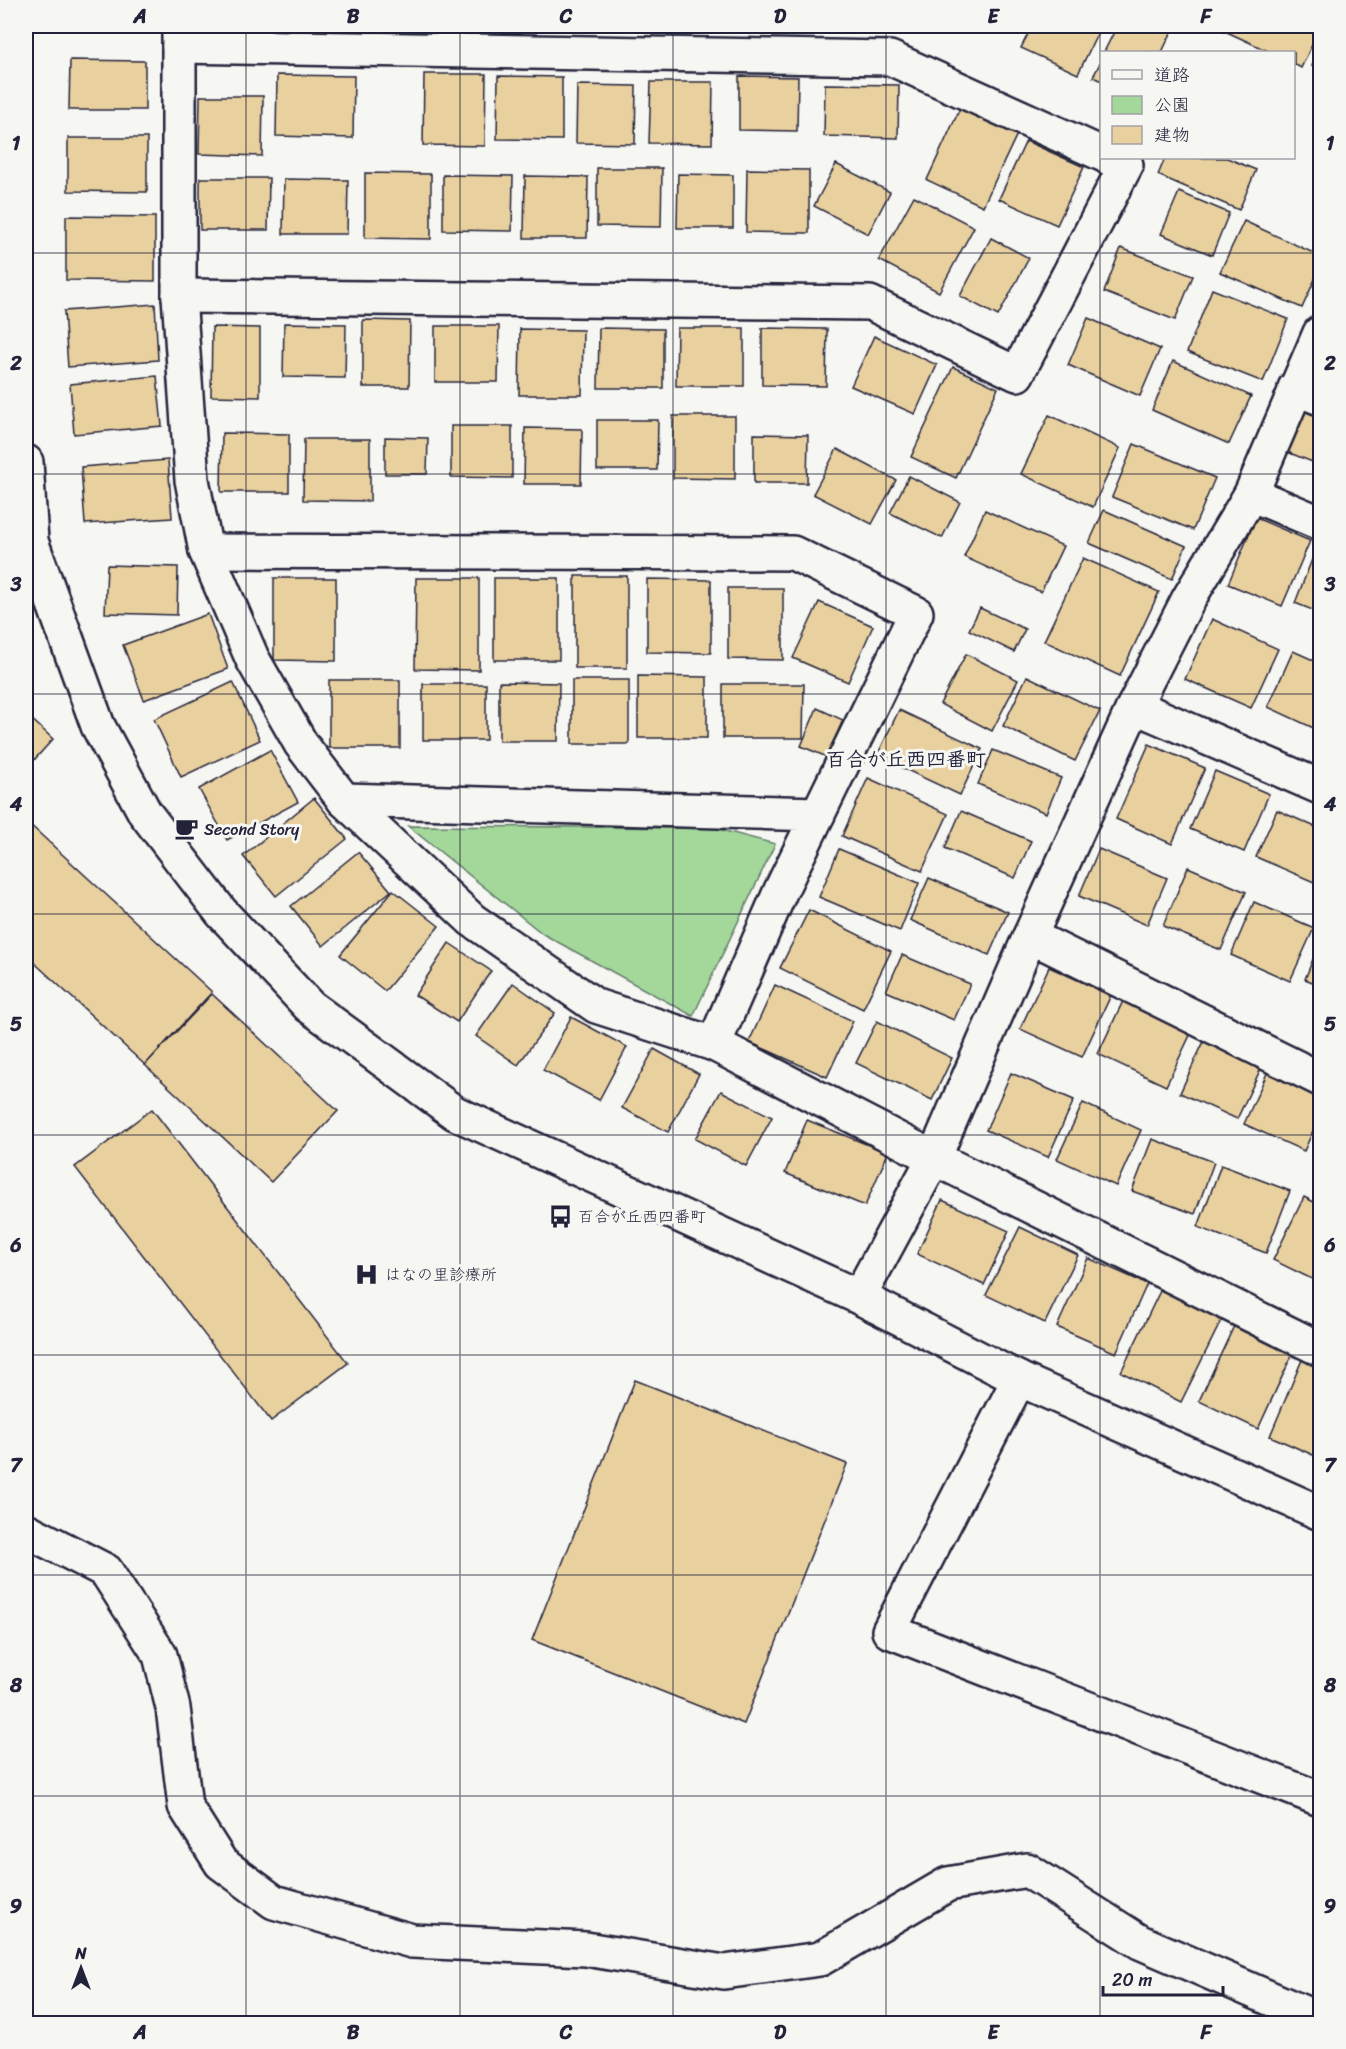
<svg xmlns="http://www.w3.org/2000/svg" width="1346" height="2049" viewBox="0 0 1346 2049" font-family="Sriracha,'Klee One',sans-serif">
  <rect width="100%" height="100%" fill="#f6f6f2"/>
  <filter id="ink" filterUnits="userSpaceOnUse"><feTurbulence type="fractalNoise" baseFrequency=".0167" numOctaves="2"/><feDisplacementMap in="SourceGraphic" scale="12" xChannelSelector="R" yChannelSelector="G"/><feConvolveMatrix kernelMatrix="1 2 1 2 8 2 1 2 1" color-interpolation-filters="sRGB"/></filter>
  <g filter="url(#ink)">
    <!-- green -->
    <polygon fill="#a4d89b" stroke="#637d6b" stroke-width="1.5" points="408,826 714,828 775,844 693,1016 543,934"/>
    <!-- building -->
    <g fill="#e9d09f" stroke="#22223b" stroke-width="1.5">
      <polygon points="1032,26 1101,26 1078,74 1021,48"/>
      <polygon points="1117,26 1170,26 1174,27 1162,52 1104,52"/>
      <polygon points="1214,26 1320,26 1320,28 1301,68 1294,64 1294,52 1270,52"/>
      <polygon points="1320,48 1320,69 1312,66"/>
      <polygon points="1102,59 1102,81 1093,77"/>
      <polygon points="70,60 145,61 145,110 69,110"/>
      <polygon points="424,74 486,74 485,146 423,145"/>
      <polygon points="277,75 354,76 353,138 276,136"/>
      <polygon points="498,76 562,77 562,140 497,139"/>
      <polygon points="739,76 798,77 797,131 739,130"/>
      <polygon points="651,82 713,82 712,144 649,143"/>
      <polygon points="825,84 899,85 898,138 824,136"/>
      <polygon points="577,85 636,86 635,144 576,143"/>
      <polygon points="200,96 263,96 262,156 199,154"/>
      <polygon points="962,104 1019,130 983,206 927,180"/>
      <polygon points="68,138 147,138 147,192 68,191"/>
      <polygon points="1026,141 1084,167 1057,225 999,199"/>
      <polygon points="1165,158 1227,158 1256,170 1239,210 1158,175"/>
      <polygon points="836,164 890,192 868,234 814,206"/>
      <polygon points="597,168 662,168 661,227 597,226"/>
      <polygon points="747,169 809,170 809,233 746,232"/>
      <polygon points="365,173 431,174 431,239 365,238"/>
      <polygon points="678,174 733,175 733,228 677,228"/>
      <polygon points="443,175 513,176 512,231 443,230"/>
      <polygon points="525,176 588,177 587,238 524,238"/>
      <polygon points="200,178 269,178 268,230 200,230"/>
      <polygon points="284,179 348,180 347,234 283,234"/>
      <polygon points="1179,192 1229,213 1212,255 1161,234"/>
      <polygon points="914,196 974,227 939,292 879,260"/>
      <polygon points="66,216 155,217 155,281 66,280"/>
      <polygon points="1244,221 1320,256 1320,268 1302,308 1220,272"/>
      <polygon points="991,238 1029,258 998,316 960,296"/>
      <polygon points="1121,248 1193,276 1175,320 1104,292"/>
      <polygon points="1212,289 1288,319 1263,382 1187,352"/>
      <polygon points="155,304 158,360 68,367 64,311"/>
      <polygon points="1088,318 1160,349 1140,396 1068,365"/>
      <polygon points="363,320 410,321 409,387 363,387"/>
      <polygon points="284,323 346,324 345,378 283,377"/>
      <polygon points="435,326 499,326 498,382 435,382"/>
      <polygon points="212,327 260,328 260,397 211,396"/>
      <polygon points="599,328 663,329 663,388 598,388"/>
      <polygon points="677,328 744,328 744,386 676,386"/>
      <polygon points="762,328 827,329 826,386 762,385"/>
      <polygon points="520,329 583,330 582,395 519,395"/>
      <polygon points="874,336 937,365 915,414 851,386"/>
      <polygon points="1173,361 1251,396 1229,444 1152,410"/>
      <polygon points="953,367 998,388 956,478 911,457"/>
      <polygon points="157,376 162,426 74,434 70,384"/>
      <polygon points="1299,406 1320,415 1320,465 1282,450"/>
      <polygon points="1049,415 1120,448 1093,507 1021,474"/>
      <polygon points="673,416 735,416 735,479 673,478"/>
      <polygon points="597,420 658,420 657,470 597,470"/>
      <polygon points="451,426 512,426 512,478 451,477"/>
      <polygon points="525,428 582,429 581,484 524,484"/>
      <polygon points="222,433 289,434 289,492 221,492"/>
      <polygon points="754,434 808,435 807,483 754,483"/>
      <polygon points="385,437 428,438 427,474 385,474"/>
      <polygon points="304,439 370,439 370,501 303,500"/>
      <polygon points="1134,444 1215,478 1193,530 1112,497"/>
      <polygon points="837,449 896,480 872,524 813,494"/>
      <polygon points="168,460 172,518 85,524 81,467"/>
      <polygon points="909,476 960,502 942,538 890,513"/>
      <polygon points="985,510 1063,546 1041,592 964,557"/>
      <polygon points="1104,510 1186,546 1172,579 1089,543"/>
      <polygon points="1256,518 1310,541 1282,606 1228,584"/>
      <polygon points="1318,544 1320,544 1320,613 1295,603"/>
      <polygon points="1083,558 1159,592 1120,676 1044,641"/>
      <polygon points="107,565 178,567 177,615 105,613"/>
      <rect x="575" y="576" width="52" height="92"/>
      <polygon points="274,578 336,578 336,661 274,660"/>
      <polygon points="416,578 479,578 479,670 415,669"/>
      <rect x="494" y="578" width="65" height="82"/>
      <polygon points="647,579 711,580 711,653 647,652"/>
      <polygon points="728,588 783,588 783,660 728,659"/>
      <polygon points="819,602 873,626 848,682 793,658"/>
      <polygon points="980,608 1025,629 1014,652 969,630"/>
      <polygon points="208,614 228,669 144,700 123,645"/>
      <polygon points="1212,619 1278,649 1251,708 1185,679"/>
      <polygon points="1293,651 1320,663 1320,731 1268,707"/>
      <polygon points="966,654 1018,680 992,731 940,704"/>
      <polygon points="638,676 707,677 707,738 638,738"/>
      <polygon points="1027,676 1100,711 1075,761 1003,726"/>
      <rect x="329" y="680" width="71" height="68"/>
      <rect x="572" y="680" width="57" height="64"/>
      <polygon points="233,682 260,740 181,777 154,719"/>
      <polygon points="499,682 559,683 558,741 499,741"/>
      <rect x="423" y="684" width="63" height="56"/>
      <polygon points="723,684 804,684 803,738 723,738"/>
      <polygon points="817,708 843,720 827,757 801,746"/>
      <polygon points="899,710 982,749 960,795 877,756"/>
      <polygon points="26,714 53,739 26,769"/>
      <polygon points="1149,744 1205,768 1172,844 1116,819"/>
      <polygon points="270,750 298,802 227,840 199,789"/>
      <polygon points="993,750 1061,778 1046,813 978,784"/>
      <polygon points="1215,771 1269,794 1244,852 1190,829"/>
      <polygon points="868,778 948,814 922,871 842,836"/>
      <polygon points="314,798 347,839 276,896 243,856"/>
      <polygon points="1277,810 1320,829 1320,866 1314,882 1256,857"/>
      <polygon points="961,811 1031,841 1015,878 945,848"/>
      <polygon points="26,821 212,992 145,1065 26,955"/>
      <polygon points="839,849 919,883 900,931 819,897"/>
      <polygon points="1099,849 1167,878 1147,925 1079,896"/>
      <polygon points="358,852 391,891 323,946 291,906"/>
      <polygon points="1188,867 1246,892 1221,950 1163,926"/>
      <polygon points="929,878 1008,912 989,955 910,920"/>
      <polygon points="393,890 439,926 385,991 340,955"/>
      <polygon points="1254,902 1314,928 1290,981 1231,955"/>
      <polygon points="809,910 891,951 863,1009 780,968"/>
      <polygon points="1320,942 1320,985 1305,979"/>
      <polygon points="449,943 491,971 457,1022 415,995"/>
      <polygon points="902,955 970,984 954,1020 886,991"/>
      <polygon points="1049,967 1111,995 1082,1057 1020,1029"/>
      <polygon points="513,983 555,1013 518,1065 476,1036"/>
      <polygon points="775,985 853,1021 827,1077 749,1042"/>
      <polygon points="212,994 338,1111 271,1182 145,1065"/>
      <polygon points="1124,999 1192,1031 1166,1086 1098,1054"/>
      <polygon points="571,1017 627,1047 599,1100 543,1070"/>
      <polygon points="877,1021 952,1058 932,1100 856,1063"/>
      <polygon points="1205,1039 1262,1066 1237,1119 1180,1093"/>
      <polygon points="654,1049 699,1074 668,1132 622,1108"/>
      <polygon points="1269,1069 1320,1092 1320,1115 1304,1151 1244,1124"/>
      <polygon points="1011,1073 1074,1100 1048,1157 986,1130"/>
      <polygon points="721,1091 772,1117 746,1166 695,1139"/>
      <polygon points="1083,1103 1141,1130 1116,1186 1057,1159"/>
      <polygon points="152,1109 348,1363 271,1421 75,1167"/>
      <polygon points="807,1120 888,1153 865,1206 785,1173"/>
      <polygon points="1152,1139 1214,1162 1195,1214 1132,1191"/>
      <polygon points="1221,1165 1290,1191 1266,1253 1198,1227"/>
      <polygon points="1304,1197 1320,1205 1320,1283 1273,1260"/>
      <polygon points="942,1200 1009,1231 984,1285 917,1254"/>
      <polygon points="1020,1227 1078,1255 1045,1323 986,1295"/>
      <polygon points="1088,1258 1147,1284 1116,1353 1057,1327"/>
      <polygon points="1161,1289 1222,1319 1181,1402 1121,1372"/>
      <polygon points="1234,1326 1293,1353 1258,1429 1199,1401"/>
      <polygon points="1304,1355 1320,1362 1320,1458 1270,1436"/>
      <polygon points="635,1380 847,1464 744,1724 532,1640"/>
    </g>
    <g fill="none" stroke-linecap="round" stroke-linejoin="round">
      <defs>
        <g id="minor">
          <polyline points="179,26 179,296 192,480 206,551 252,658 301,744 344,800 472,920 596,1006 714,1044 934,1158 1320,1349"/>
          <polyline points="179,46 890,58 1102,154"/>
          <polyline points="179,296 870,303 1017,374 1126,165 1109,158"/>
          <polyline points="1295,388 1320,398"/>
          <polyline points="26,462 31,541 98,726 145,813 221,912 309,1006 455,1113 859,1297 1019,1379 1320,1513"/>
          <polyline points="1251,494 1320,523"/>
          <polyline points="206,551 793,553 916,613 818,814"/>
          <polyline points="1134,706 1320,787"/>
          <polyline points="344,800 818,814 781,890 714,1044"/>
          <polyline points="1030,936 1320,1079"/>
          <polyline points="859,1297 934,1158 1030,936 1134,706 1188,600 1251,494 1320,333"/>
          <polyline points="1019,1379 889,1631 1320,1799"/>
          <polyline points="26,1530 106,1571 160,1655 173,1708 185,1806 221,1863 274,1902 412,1941 586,1949 724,1972 820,1959 948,1884 1027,1870 1140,1942 1320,2020"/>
        </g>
      </defs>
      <!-- minor casing -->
      <use href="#minor" stroke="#22223b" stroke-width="38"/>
      <!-- minor -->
      <use href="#minor" stroke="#f6f6f2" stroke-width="33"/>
    </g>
  </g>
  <!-- grid -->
  <path fill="none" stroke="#22223b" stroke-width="1.5" stroke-opacity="0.55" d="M246,26V2024M460,26V2024M673,26V2024M886,26V2024M1100,26V2024M26,253H1320M26,474H1320M26,694H1320M26,914H1320M26,1135H1320M26,1355H1320M26,1575H1320M26,1796H1320"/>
  <!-- icons -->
  <defs>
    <symbol id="cafe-bare" viewBox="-9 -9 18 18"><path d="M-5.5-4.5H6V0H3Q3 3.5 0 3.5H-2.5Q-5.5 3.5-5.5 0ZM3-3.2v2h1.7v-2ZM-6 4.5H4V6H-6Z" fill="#22223b" stroke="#f6f6f2" stroke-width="2.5" paint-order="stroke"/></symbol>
    <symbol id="bus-bare" viewBox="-9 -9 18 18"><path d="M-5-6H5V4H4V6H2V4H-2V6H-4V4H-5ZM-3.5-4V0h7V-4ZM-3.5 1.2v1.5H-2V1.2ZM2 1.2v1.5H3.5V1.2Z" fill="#22223b" stroke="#f6f6f2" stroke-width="2.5" paint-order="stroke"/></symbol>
    <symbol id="hospital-bare" viewBox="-9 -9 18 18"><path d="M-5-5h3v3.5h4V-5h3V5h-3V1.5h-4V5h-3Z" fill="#22223b" stroke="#f6f6f2" stroke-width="2.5" paint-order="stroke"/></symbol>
  </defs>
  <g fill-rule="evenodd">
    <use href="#cafe-bare" x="170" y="812" width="33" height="33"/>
    <use href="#bus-bare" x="544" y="1200" width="33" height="33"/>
    <use href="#hospital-bare" x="350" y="1258" width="33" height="33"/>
  </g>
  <g text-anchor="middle" stroke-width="6" stroke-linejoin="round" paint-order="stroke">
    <!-- poi labels -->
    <g font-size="16" fill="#22223b" stroke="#f6f6f2" text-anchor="start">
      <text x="204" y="835">Second Story</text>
      <text x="578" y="1222">百合が丘西四番町</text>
      <text x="385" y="1280">はなの里診療所</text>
    </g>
    <!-- quarter labels -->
    <g font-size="20" font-weight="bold" fill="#22223b" stroke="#f6f6f2">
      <text x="906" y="766">百合が丘西四番町</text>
    </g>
  </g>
  <!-- margin -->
  <rect width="1346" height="2049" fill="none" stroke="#f6f6f2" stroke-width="66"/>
  <!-- legend -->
  <rect x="1100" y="51" width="195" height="108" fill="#f6f6f2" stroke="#a1a1a9" stroke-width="1.5"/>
  <rect x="1112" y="70" width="30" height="9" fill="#f6f6f2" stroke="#a1a1a9" stroke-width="1.5"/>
  <text x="1154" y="81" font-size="18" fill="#22223b">道路</text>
  <rect x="1112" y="96" width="30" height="18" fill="#a4d89b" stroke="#a1a1a9" stroke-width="1.5"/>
  <text x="1154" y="111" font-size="18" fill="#22223b">公園</text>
  <rect x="1112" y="126" width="30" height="18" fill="#e9d09f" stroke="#a1a1a9" stroke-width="1.5"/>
  <text x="1154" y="141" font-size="18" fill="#22223b">建物</text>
  <!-- north arrow -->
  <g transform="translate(81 1968)" stroke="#f6f6f2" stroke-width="4.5" paint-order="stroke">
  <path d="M0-4.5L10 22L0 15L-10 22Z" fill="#22223b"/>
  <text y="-9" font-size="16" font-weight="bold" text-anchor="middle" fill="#22223b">N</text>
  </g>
  <!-- scale -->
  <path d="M1103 1986v9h120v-9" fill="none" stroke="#22223b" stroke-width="3"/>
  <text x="1112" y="1986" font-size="18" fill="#22223b" stroke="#f6f6f2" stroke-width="4.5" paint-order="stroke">20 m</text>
  <rect x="33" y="33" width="1280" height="1983" fill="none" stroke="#22223b" stroke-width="2"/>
  <g font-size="20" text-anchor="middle" font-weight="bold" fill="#22223b">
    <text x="140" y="23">A</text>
    <text x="353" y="23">B</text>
    <text x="566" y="23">C</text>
    <text x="780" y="23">D</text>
    <text x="993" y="23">E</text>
    <text x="1206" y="23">F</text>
    <text x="16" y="150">1</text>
    <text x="1330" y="150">1</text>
    <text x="16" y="370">2</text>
    <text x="1330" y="370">2</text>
    <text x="16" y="591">3</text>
    <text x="1330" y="591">3</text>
    <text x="16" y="811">4</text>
    <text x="1330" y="811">4</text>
    <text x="16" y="1031">5</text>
    <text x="1330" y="1031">5</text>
    <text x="16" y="1252">6</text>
    <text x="1330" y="1252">6</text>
    <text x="16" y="1472">7</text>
    <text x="1330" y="1472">7</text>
    <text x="16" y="1692">8</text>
    <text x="1330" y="1692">8</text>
    <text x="16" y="1913">9</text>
    <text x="1330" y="1913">9</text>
    <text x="140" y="2039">A</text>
    <text x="353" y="2039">B</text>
    <text x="566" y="2039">C</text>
    <text x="780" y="2039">D</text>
    <text x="993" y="2039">E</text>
    <text x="1206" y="2039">F</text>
  </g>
</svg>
